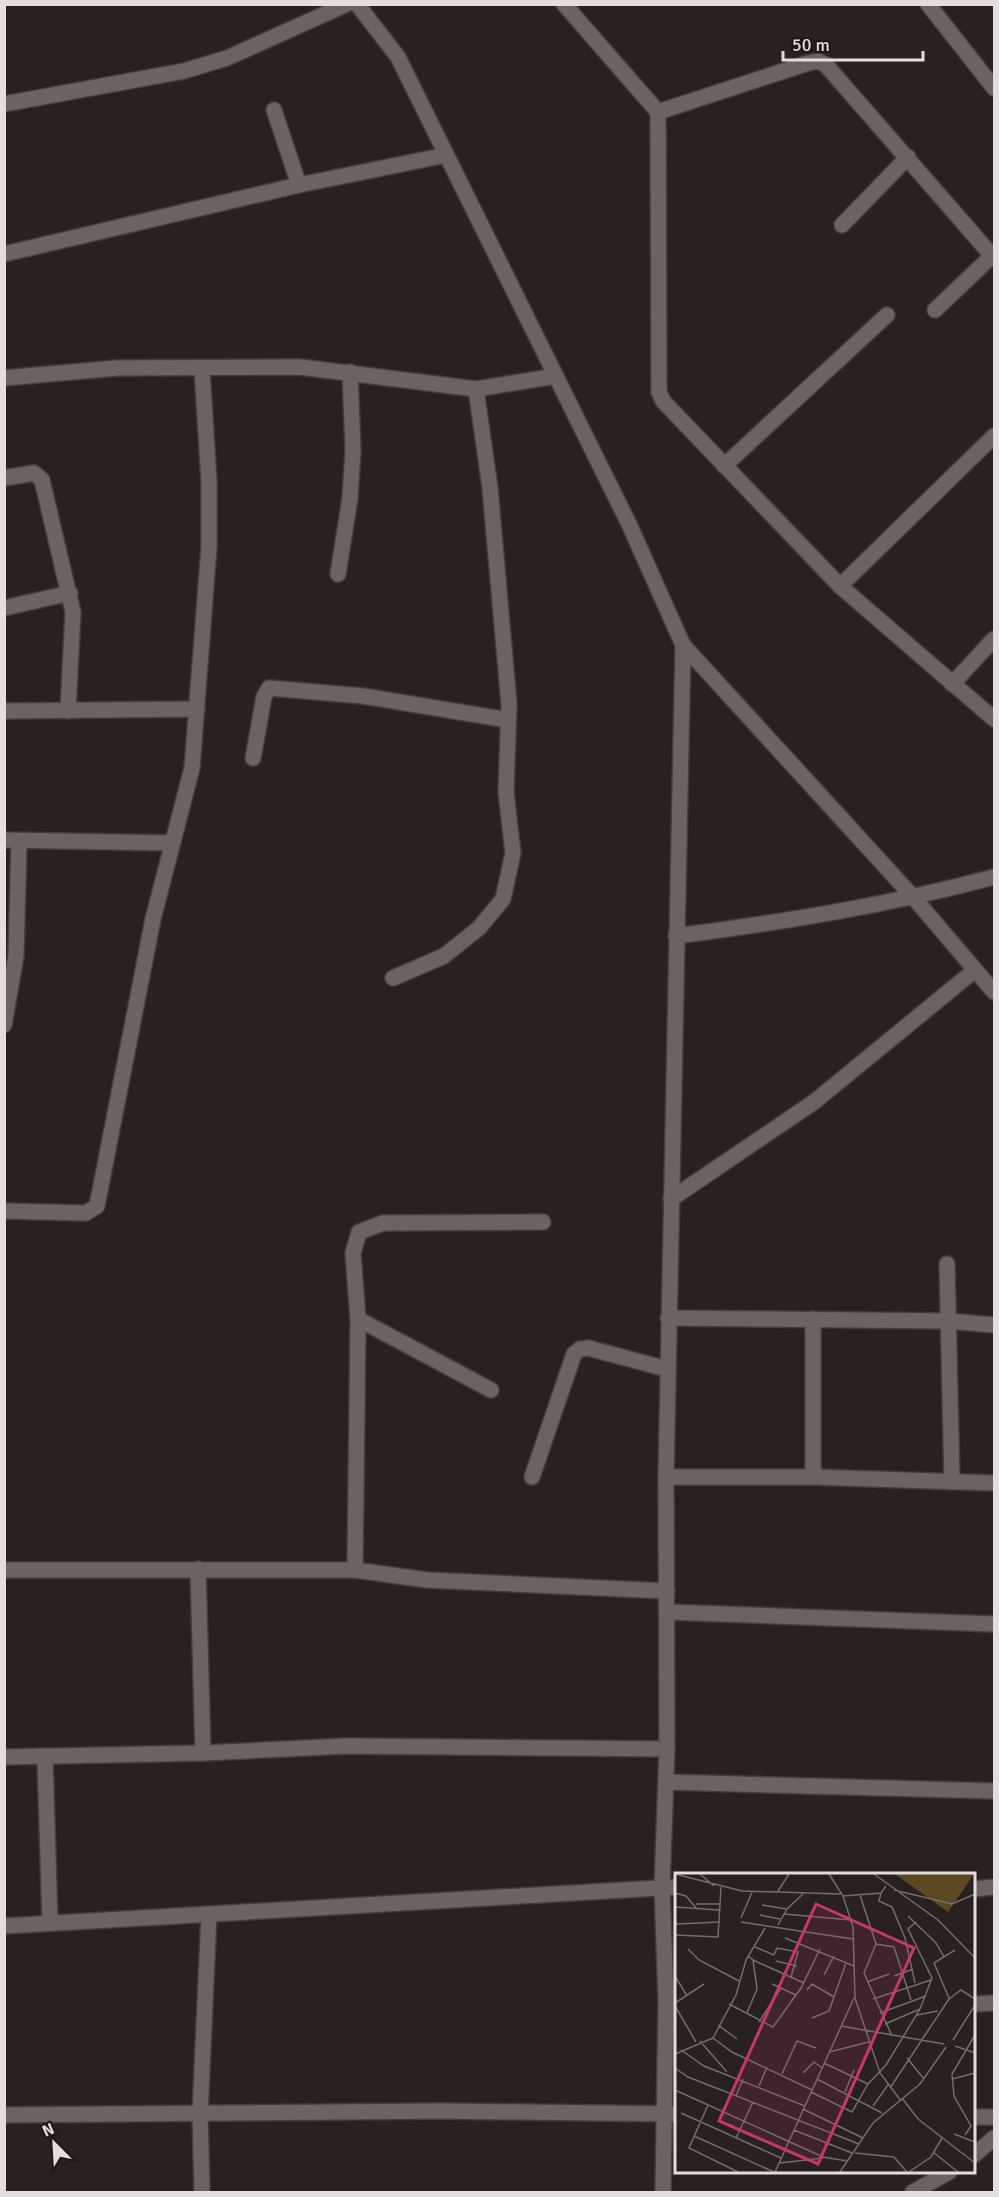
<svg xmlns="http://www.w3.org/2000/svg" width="999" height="2197" viewBox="0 0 999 2197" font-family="Signika,sans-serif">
  <rect width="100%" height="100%" fill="#282120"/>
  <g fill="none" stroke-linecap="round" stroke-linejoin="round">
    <defs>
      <g id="minor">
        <polyline points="357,4 398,57 629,524 683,645 914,898 994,992"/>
        <polyline points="564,4 658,112 808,63 818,61 826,65 994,258"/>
        <polyline points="928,4 994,88"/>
        <polyline points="4,104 184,71 227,58 347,4"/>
        <polyline points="274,110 299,185"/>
        <polyline points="658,112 659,392 663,401 840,586 994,719"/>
        <polyline points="842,225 908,157"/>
        <polyline points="4,254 299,185 446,155"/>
        <polyline points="935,310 994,254"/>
        <polyline points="4,378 117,368 300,367 476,389 556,376"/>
        <polyline points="724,466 887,315"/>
        <polyline points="4,478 34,473 42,480 73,612 68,711"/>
        <polyline points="338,574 350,498 353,451 350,372"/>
        <polyline points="840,586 994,436"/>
        <polyline points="4,608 70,593"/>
        <polyline points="952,684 994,639"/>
        <polyline points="4,711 197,709"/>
        <polyline points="253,758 264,697 269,688 363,696 508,720"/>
        <polyline points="4,840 172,843"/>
        <path d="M676,936C784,922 889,905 994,877"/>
        <polyline points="393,978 444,956 479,928 503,899 513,853 506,792 509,704 490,488 476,389"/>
        <polyline points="4,1025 16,956 19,841"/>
        <polyline points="671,1199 814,1102 975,970"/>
        <polyline points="4,1211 86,1213 97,1206 153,919 192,768 209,547 209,481 202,369"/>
        <polyline points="947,1264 952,1482"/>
        <polyline points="668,1318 949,1321 994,1325"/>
        <polyline points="358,1319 491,1390"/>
        <polyline points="813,1319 813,1477"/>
        <polyline points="532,1477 574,1354 580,1349 588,1348 667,1369"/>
        <polyline points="666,1477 813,1477 994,1483"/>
        <polyline points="198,1569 203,1753"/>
        <polyline points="4,1570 355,1570 427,1580 667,1591"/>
        <polyline points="355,1570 358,1319 353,1253 359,1232 383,1223 543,1222"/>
        <polyline points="667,1612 994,1624"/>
        <polyline points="4,1757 203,1753 346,1746 667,1749"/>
        <polyline points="45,1757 50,1923"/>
        <polyline points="666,1782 994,1791"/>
        <polyline points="974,1889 994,1887"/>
        <polyline points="4,1926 676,1887"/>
        <polyline points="974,2004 994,2003"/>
        <polyline points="4,2115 441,2111 676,2114"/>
        <polyline points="974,2117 994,2117"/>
        <polyline points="974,2155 994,2138"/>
        <polyline points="202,2192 200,2114 209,1914"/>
        <polyline points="663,2192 666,2001 662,1887 667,1749 666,1477 683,645"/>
        <polyline points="913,2192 949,2172"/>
      </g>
    </defs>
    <!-- minor casing -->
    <use href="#minor" stroke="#433e3d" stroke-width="18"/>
    <!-- minor -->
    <use href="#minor" stroke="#6b6362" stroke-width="15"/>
  </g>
  <!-- overview -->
  <g transform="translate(675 1873)">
    <rect width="300" height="300" fill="#282120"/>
    <path d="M220,1H299L273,39Z" fill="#5a4921"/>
    <path fill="none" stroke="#736d6c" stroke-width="1.5" d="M0,1L67,18L166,21M25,1L39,13M154,1L168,23L178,54L180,125L205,200L226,228M199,1L263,47L300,85M219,17L277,31L300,21M103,18L114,1M0,20L11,23L22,36M206,20L204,28L217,34L230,65L240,110M185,22L201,71L219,74L236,127M168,23L206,20L211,13M21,31H44M87,32L112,36M0,34L44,37M109,41L176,47M85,42L105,46M233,43L261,70L269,84M66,45L77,19M0,46L2,51L45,49M66,49L178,66M103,52L112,36L128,21M0,62L43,64L46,14M110,65L179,93M201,71L189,100L217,163M80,74L99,82L102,75L123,79L116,104M13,76L24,87L64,108M78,87L129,110M101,88L122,93M149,102L159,83M0,103L12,123M219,103L238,96M192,109L214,101M97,111L121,122M132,117L137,111L159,124M274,125L259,90L280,77M198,126L256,107M0,130L29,111M54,131L98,154L126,115L145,76M0,133L21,169M72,140L82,116L78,87L73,83M205,140L251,123M242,142L263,138M137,145L154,138L171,90M84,149L106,115M210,151L245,136M43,152L62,166M166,153L269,171M38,165L61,122L71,87L90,55M38,165L57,179L137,217M278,167L300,132M25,168L52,199M280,173L300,180M6,177L29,193L130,233M154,179L194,169M0,181L38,165M232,185L249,206M149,190L193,211M0,195L13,204L184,271M128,200L139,189L147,195M107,201L122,168L141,175M142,206L207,240M277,206L300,200M84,213L92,194M215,215L274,126L286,117L300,126M0,217L148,284L172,288M136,219L177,239L193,211L211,192L245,136L257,105L233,56L241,49M170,219L179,197M61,223L68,206M227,225L243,246L300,290M33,232L14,275L63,299M198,233L213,212M128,236L188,265M6,240L106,285M119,257L177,280M279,261L300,269M290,262L296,253L279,223L277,201L300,162M19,263L99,299M61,265L78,229M258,279L283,299M180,280L219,284L232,299M105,290L148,285M100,299L179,125M165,299L198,250L245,211L271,174M234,299L256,284L267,265"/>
    <path fill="#c7366e" fill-opacity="0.15" stroke="#c7366e" stroke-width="3" d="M141,31L239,75L143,291L44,248Z"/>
    <rect width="300" height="300" fill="none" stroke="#e3dedd" stroke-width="3"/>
  </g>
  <!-- border -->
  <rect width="999" height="2197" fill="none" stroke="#e3dedd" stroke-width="12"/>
  <!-- north arrow -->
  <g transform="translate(54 2143) rotate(336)" stroke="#1e1817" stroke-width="4.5" paint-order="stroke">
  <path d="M0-4.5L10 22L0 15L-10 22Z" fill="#e3dedd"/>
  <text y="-9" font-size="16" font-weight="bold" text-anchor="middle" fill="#e3dedd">N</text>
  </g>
  <!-- scale -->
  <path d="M783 51v9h140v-9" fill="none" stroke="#e3dedd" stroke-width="3"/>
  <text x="792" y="51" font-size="18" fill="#e3dedd" stroke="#1e1817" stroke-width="4.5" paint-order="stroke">50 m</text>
</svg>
